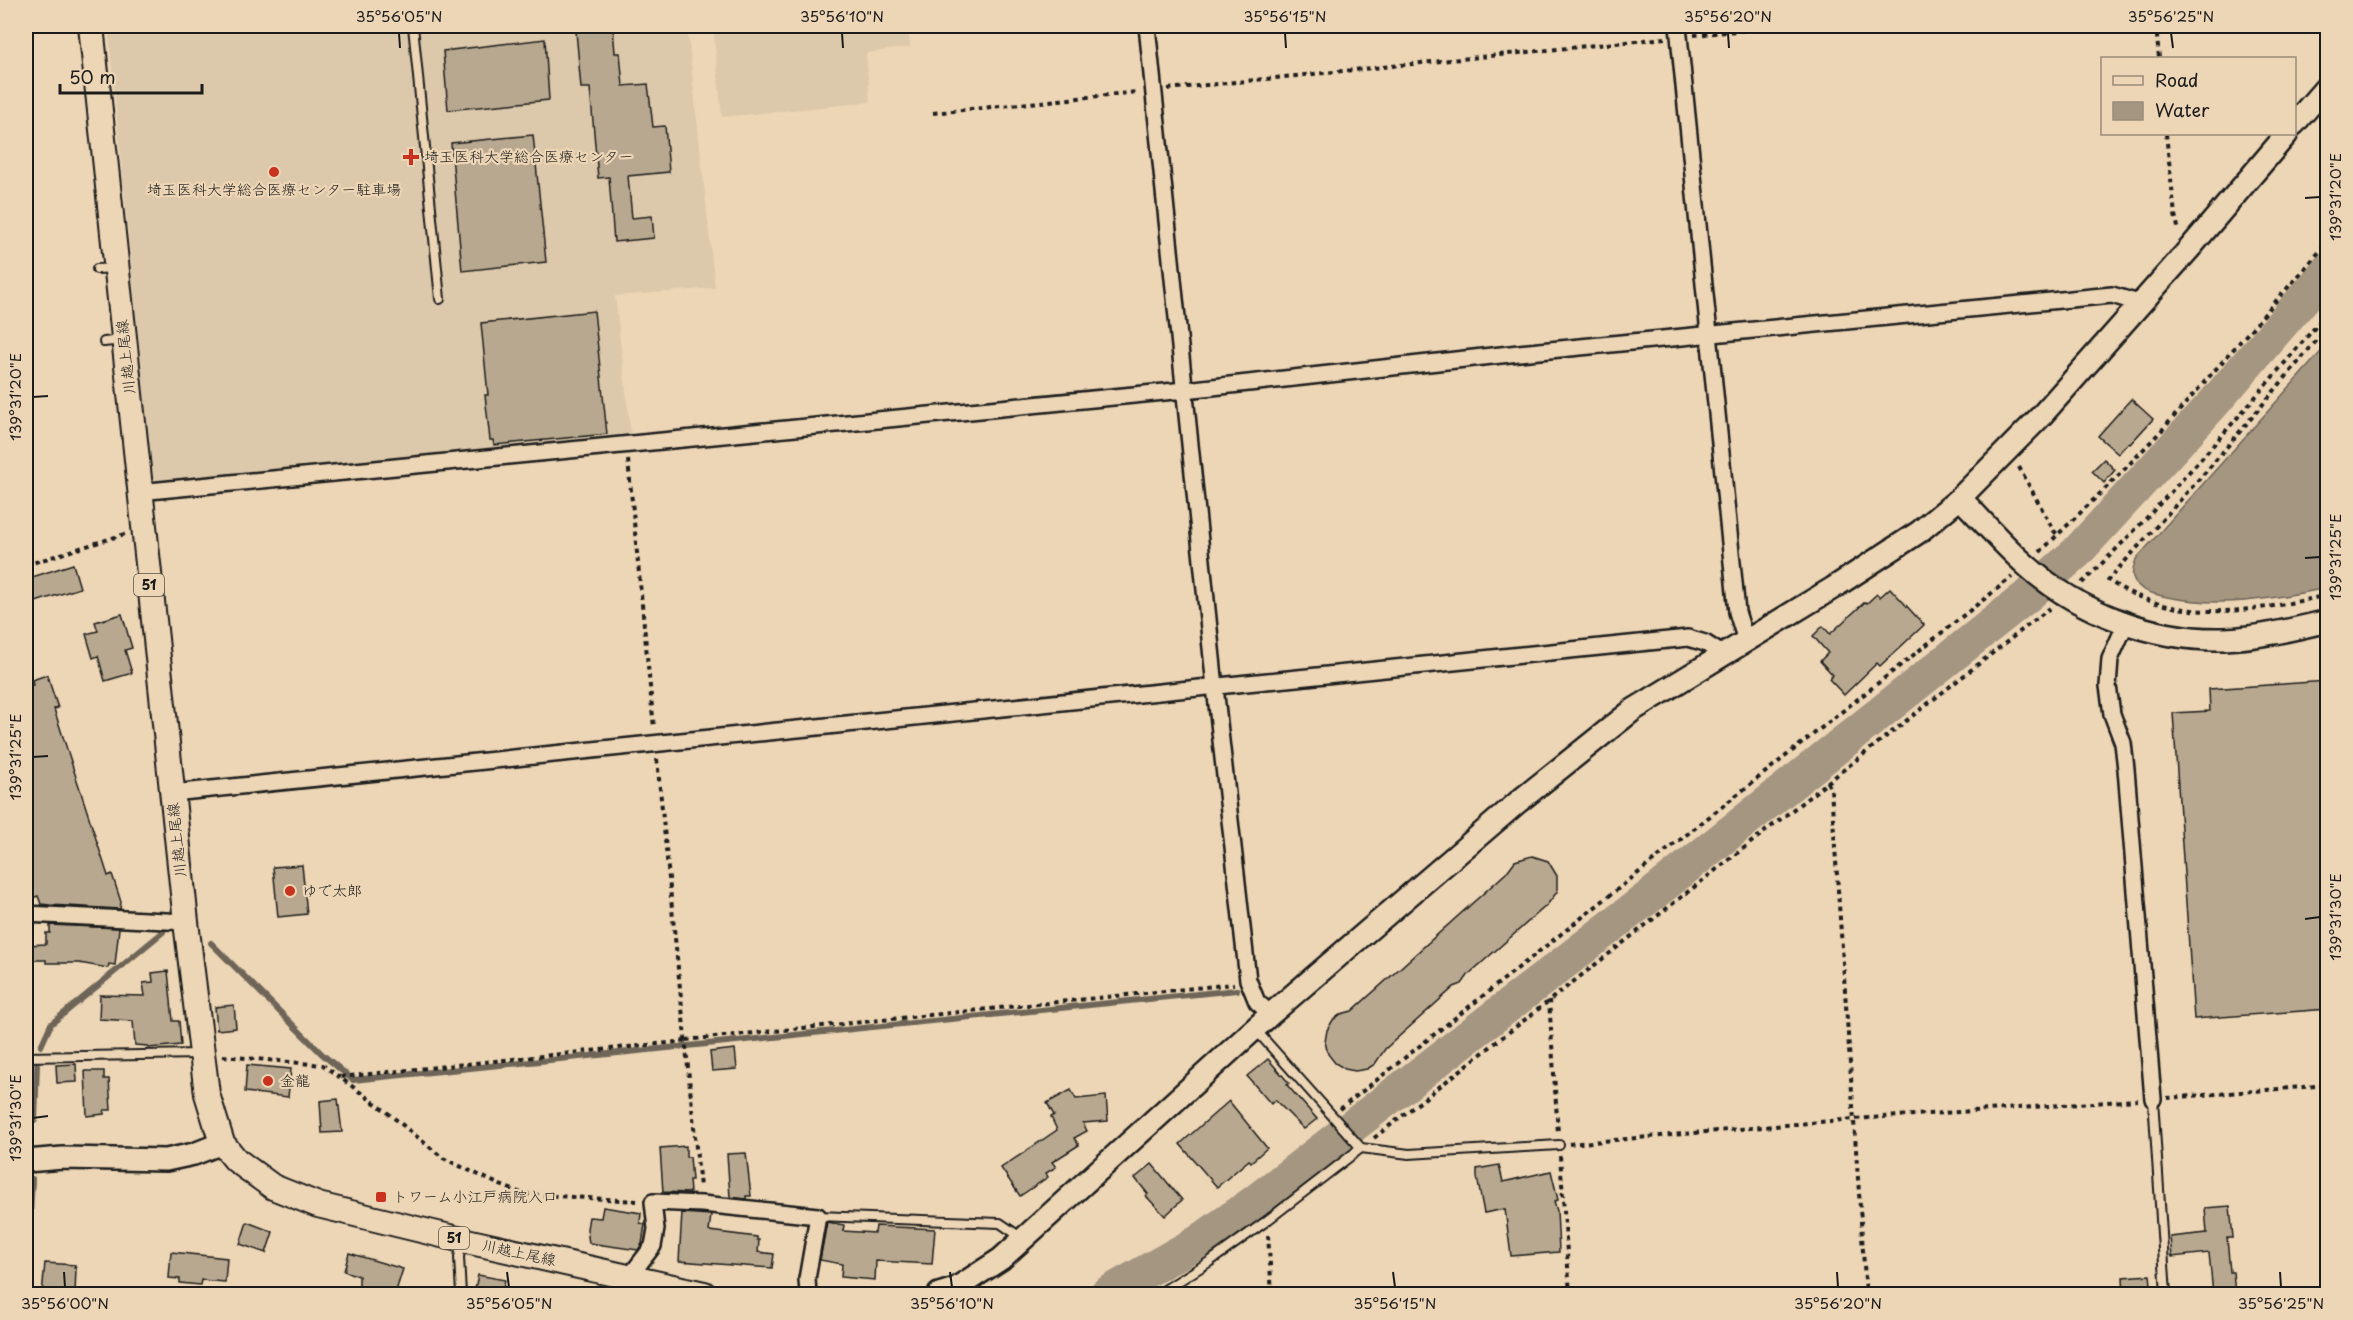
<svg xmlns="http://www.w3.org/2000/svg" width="2353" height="1320" viewBox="0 0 2353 1320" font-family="'Playpen Sans','Klee One',sans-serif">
  <rect width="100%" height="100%" fill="#ecd6b5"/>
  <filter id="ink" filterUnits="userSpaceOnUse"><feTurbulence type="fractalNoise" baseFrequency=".0167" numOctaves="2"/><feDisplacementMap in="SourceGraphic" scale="12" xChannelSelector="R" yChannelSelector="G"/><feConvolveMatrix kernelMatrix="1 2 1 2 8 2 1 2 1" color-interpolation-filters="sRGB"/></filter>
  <g filter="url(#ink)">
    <!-- built -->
    <g fill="#dcc8aa">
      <polygon points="108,26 687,26 715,288 615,296 631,436 153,486"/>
      <polygon points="713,26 858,26 859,33 908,28 910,47 866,53 870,102 722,117"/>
    </g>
    <!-- water -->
    <path fill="#a59681" stroke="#6e6559" stroke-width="1.5" d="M2327,345V588C2273,599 2222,608 2167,597C2154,594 2137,591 2133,577C2131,571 2135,564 2136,559Z"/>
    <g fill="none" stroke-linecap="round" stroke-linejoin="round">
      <!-- stream -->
      <g stroke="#6e6559" stroke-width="6">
        <polyline points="211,943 322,1054 353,1080 1237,990"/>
        <polyline points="41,1046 51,1024 163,932"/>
        <polyline points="35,1120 37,1065"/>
        <polyline points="26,1290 32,1179"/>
      </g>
      <!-- river -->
      <polyline stroke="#a59681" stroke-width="34" points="1106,1294 1198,1242 1257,1200 1654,893 2026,597 2076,553 2213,404 2328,270"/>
    </g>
    <!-- building -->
    <g fill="#b8a88f" stroke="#1c1c1c" stroke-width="1.5">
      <polygon points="613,28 615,53 620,53 623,86 648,84 653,127 665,126 669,172 628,176 632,218 652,216 654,238 614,242 609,177 598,178 590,88 581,88 576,31"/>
      <polygon points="545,39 549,100 448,110 443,51"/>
      <polygon points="533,135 546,262 462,271 451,143"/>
      <polygon points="594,311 607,434 494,445 493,440 490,440 485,395 488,395 481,323"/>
      <polygon points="2131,399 2153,419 2130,444 2128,443 2118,454 2098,436"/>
      <polygon points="2104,459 2115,470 2104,483 2092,471"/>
      <polygon points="73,564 80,588 26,605 26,579"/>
      <polygon points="1890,588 1924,625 1880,666 1877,663 1844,695 1829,679 1833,675 1820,661 1828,653 1813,636 1823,626 1830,634 1865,602 1867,603 1877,594 1880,597"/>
      <polygon points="122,614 132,648 125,650 132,673 105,681 98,656 93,658 86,634 98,631 95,622"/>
      <polygon points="47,675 58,708 54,709 108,876 112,874 121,902 120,909 50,905 41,904 38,896 26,900 26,687 33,685 32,680"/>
      <polygon points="2328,681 2328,1009 2194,1019 2173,713 2210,711 2209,689"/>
      <polygon points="1532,856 1548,861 1557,876 1557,892 1547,905 1469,974 1462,984 1454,987 1385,1049 1375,1064 1367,1069 1355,1071 1345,1069 1335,1063 1328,1054 1325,1042 1327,1030 1333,1020 1341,1014 1352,1011 1506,873 1515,861"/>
      <polygon points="302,865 307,914 278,917 273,867"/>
      <polygon points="50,925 119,928 115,965 109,964 108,968 79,963 46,963 46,960 26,960 26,945 46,944 46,933 50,933"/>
      <polygon points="168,971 173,1021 179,1021 181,1045 148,1048 148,1046 135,1045 133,1021 99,1019 100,995 145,996 143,983 153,982 152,973"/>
      <polygon points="234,1005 236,1028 217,1030 215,1007"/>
      <polygon points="735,1049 737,1069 712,1071 710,1052"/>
      <polygon points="1268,1059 1289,1083 1287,1085 1317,1119 1304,1129 1275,1100 1271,1104 1247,1076"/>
      <polygon points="76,1064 77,1082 57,1083 56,1065"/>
      <polygon points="247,1065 291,1069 288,1097 245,1092"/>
      <polygon points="85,1071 104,1071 104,1079 109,1079 111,1110 104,1110 104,1114 87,1116"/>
      <polygon points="1071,1090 1076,1099 1106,1096 1108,1121 1083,1123 1087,1131 1074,1138 1079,1145 1052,1162 1056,1167 1046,1173 1048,1177 1020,1196 1001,1168 1057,1130 1051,1117 1054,1115 1047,1103"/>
      <polygon points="338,1099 342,1132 322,1133 320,1101"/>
      <polygon points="1229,1101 1267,1148 1251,1162 1249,1160 1217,1187 1180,1144"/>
      <polygon points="686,1146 686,1157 690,1157 692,1180 689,1180 690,1193 663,1192 660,1148"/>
      <polygon points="746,1153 751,1196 746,1196 746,1199 730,1197 727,1154"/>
      <polygon points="1152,1164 1182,1200 1165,1216 1146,1196 1148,1194 1135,1178"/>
      <polygon points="1499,1165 1503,1182 1551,1171 1558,1200 1554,1201 1557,1211 1559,1252 1511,1256 1505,1209 1484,1213 1477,1177 1477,1169"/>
      <polygon points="2230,1206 2233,1238 2227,1238 2230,1272 2233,1272 2235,1294 2213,1294 2209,1253 2172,1257 2170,1237 2207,1233 2205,1208"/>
      <polygon points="603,1207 641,1213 640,1223 645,1224 642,1244 638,1250 589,1243 587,1229 589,1217 601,1218"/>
      <polygon points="682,1213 711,1215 709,1231 757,1237 757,1240 759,1240 758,1252 774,1254 772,1268 679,1261"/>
      <polygon points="247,1222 273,1232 266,1253 240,1244"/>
      <polygon points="827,1222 844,1225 843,1231 875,1233 876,1226 935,1229 932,1264 876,1261 875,1280 841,1277 842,1264 820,1260"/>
      <polygon points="171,1252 227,1258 225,1282 201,1280 200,1285 180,1283 180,1279 169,1278"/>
      <polygon points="349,1253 403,1269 395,1294 359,1294 359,1276 344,1271"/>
      <polygon points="45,1263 75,1265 74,1268 76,1268 75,1294 42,1294"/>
      <polygon points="478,1275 505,1280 502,1294 474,1294"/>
      <polygon points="2150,1275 2152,1294 2124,1294 2123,1277"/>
    </g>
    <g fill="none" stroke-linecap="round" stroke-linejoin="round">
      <defs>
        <g id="lane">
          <polyline points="413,26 440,299"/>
          <polyline points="97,269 115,268"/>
          <polyline points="104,342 122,340"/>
          <polyline points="1255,1029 1361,1148 1409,1154 1559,1145"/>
          <polyline points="26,1057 200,1054"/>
          <polyline points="2153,1099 2166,1294"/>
          <polyline points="818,1216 1000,1223 1022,1238"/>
          <polyline points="461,1294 459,1257 462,1242"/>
          <polyline points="1158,1294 1209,1262 1265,1222 1361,1148"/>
        </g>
        <g id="street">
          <polyline points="1147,26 1215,687 1248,980 1257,1002 1271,1014"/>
          <polyline points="1678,26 1737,612 1746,641"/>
          <polyline points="139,492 1185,390 1519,353 2112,295 2142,304"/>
          <polyline points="2126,623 2110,659 2108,686 2112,714 2123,743 2126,769 2153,1099"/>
          <polyline points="172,793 1688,638 1705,643 1724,655"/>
          <polyline points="26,914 186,922"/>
          <polyline points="630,1276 653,1246 656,1229 653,1202 702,1204 818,1216 807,1279 808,1294"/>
        </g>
        <g id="secondary">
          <polyline points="2294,124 2328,85"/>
          <path d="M1960,498C1982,520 2003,545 2027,566C2078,612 2155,641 2224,639C2258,638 2294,629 2328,621"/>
          <polyline points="26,1161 63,1158 166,1160 194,1154 222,1143"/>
          <polyline points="939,1294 955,1289 1001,1259 1271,1014 1518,802 1633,710 1833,588 1919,532 1960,498 2041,416 2190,248 2287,134"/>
        </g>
        <polyline id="primary" points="91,26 186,922 207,1094 222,1143 236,1160 273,1187 318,1205 462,1240 704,1294"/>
      </defs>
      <!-- lane casing -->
      <use href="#lane" stroke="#1c1c1c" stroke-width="12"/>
      <!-- street casing -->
      <use href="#street" stroke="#1c1c1c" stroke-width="20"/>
      <!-- secondary casing -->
      <use href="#secondary" stroke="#1c1c1c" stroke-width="26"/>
      <!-- primary casing -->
      <use href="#primary" stroke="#1c1c1c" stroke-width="28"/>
      <!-- path -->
      <g stroke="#1c1c1c" stroke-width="4" stroke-dasharray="4.5 4.5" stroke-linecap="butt">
        <polyline points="2156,26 2159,58"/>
        <polyline points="1694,35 1788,26"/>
        <polyline points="1168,89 1665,38"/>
        <polyline points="933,113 1137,92"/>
        <polyline points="2166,134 2175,215 2179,231"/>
        <path d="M2328,327L2210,467L2108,580C2176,626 2252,612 2328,595"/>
        <polyline points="628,460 654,728"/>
        <polyline points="2019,467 2054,531 2059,536"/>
        <polyline points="2040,552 2116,478 2163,429 2328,242"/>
        <polyline points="26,565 125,534"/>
        <path d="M2082,583C2170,498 2249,405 2328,312"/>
        <polyline points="657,759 700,1187"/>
        <polyline points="1827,782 1831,789 1866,1294"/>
        <polyline points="1549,1000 1558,1133"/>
        <polyline points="686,1040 1234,984"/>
        <polyline points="223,1056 323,1065 383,1109 443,1158 500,1185 524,1194 637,1201"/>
        <polyline points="341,1077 686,1041"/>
        <polyline points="2167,1098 2328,1085"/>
        <polyline points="1340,1109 2012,577"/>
        <polyline points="1374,1138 2050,608"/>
        <polyline points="1569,1144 1854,1119 2138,1100"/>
        <polyline points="1560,1156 1570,1294"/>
        <polyline points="1268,1235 1272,1294"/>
      </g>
      <!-- lane -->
      <use href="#lane" stroke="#ecd6b5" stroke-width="8"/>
      <!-- street -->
      <use href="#street" stroke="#ecd6b5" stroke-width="15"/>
      <!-- secondary -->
      <use href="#secondary" stroke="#ecd6b5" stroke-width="21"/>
      <!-- primary -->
      <use href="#primary" stroke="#ecd6b5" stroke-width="24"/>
    </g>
  </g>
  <!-- ticks -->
  <path fill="none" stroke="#1c1c1c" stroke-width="2" d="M399,33L400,48M842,33L843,48M1285,33L1286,48M1728,33L1729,48M2171,33L2173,48M2305,198L2320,197M33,397L48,396M2305,558L2320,557M33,757L48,756M2305,919L2320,917M33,1118L48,1116M64,1272L65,1287M507,1272L509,1287M950,1272L952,1287M1393,1272L1395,1287M1837,1272L1838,1287M2280,1272L2281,1287"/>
  <!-- markers -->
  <g fill="#c8321e" stroke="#ecd6b5" stroke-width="2">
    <path d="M408 148h6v6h6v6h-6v6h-6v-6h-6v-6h6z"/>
    <circle cx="274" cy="172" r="6"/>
    <circle cx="290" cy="891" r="6"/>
    <circle cx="268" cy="1081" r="6"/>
    <rect x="375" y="1191" width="12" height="12" rx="3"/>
  </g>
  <g text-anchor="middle" stroke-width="4.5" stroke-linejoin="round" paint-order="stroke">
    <!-- shield labels -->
    <g fill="#ecd6b5" stroke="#5a544a" stroke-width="1.5">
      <rect x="134" y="574" width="30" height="22" rx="4.5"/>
      <rect x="439" y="1227" width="30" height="22" rx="4.5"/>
    </g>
    <g font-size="14" font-weight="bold" fill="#1c1c1c">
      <text x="149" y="590">51</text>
      <text x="454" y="1243">51</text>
    </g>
    <!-- poi labels -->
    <g font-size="15" fill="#1c1c1c" stroke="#ecd6b5" text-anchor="start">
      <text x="424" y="162">埼玉医科大学総合医療センター</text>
      <text x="274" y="195" text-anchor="middle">埼玉医科大学総合医療センター駐車場</text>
      <text x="302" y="896">ゆで太郎</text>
      <text x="280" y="1086">金龍</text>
      <text x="393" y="1202">トワーム小江戸病院入口</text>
    </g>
    <!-- street labels -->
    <g font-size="15" fill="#1c1c1c" stroke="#ecd6b5">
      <text transform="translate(126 357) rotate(-96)" y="5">川越上尾線</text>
      <text transform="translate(177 840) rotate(-96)" y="5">川越上尾線</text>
      <text transform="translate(519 1253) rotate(12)" y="5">川越上尾線</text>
    </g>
  </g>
  <!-- margin -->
  <rect width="2353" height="1320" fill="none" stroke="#ecd6b5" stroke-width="66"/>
  <!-- legend -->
  <rect x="2101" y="57" width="195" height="78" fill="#ecd6b5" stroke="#998c78" stroke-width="1.5"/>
  <rect x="2113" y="76" width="30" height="9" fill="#ecd6b5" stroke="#998c78" stroke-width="1.5"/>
  <text x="2155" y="87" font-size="18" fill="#1c1c1c">Road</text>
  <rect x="2113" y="102" width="30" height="18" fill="#a59681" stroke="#998c78" stroke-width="1.5"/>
  <text x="2155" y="117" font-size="18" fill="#1c1c1c">Water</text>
  <!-- scale -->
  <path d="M60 84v9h142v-9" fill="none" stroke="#1c1c1c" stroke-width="3"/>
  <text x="69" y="84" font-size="18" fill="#1c1c1c" stroke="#ecd6b5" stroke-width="4.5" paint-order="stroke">50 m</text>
  <rect x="33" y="33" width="2287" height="1254" fill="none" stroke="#1c1c1c" stroke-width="2"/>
  <g font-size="15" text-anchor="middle" fill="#1c1c1c">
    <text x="399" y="22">35°56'05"N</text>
    <text x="842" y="22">35°56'10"N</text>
    <text x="1285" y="22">35°56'15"N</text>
    <text x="1728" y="22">35°56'20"N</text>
    <text x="2171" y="22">35°56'25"N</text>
    <text transform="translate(2336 197) rotate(-90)" y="5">139°31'20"E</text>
    <text transform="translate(16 397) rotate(-90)" y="5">139°31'20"E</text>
    <text transform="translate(2336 557) rotate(-90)" y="5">139°31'25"E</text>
    <text transform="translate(16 757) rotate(-90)" y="5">139°31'25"E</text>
    <text transform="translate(2336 917) rotate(-90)" y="5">139°31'30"E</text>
    <text transform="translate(16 1118) rotate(-90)" y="5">139°31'30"E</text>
    <text x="65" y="1309">35°56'00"N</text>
    <text x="509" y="1309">35°56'05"N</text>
    <text x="952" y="1309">35°56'10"N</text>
    <text x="1395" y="1309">35°56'15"N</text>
    <text x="1838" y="1309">35°56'20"N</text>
    <text x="2281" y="1309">35°56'25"N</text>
  </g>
</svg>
